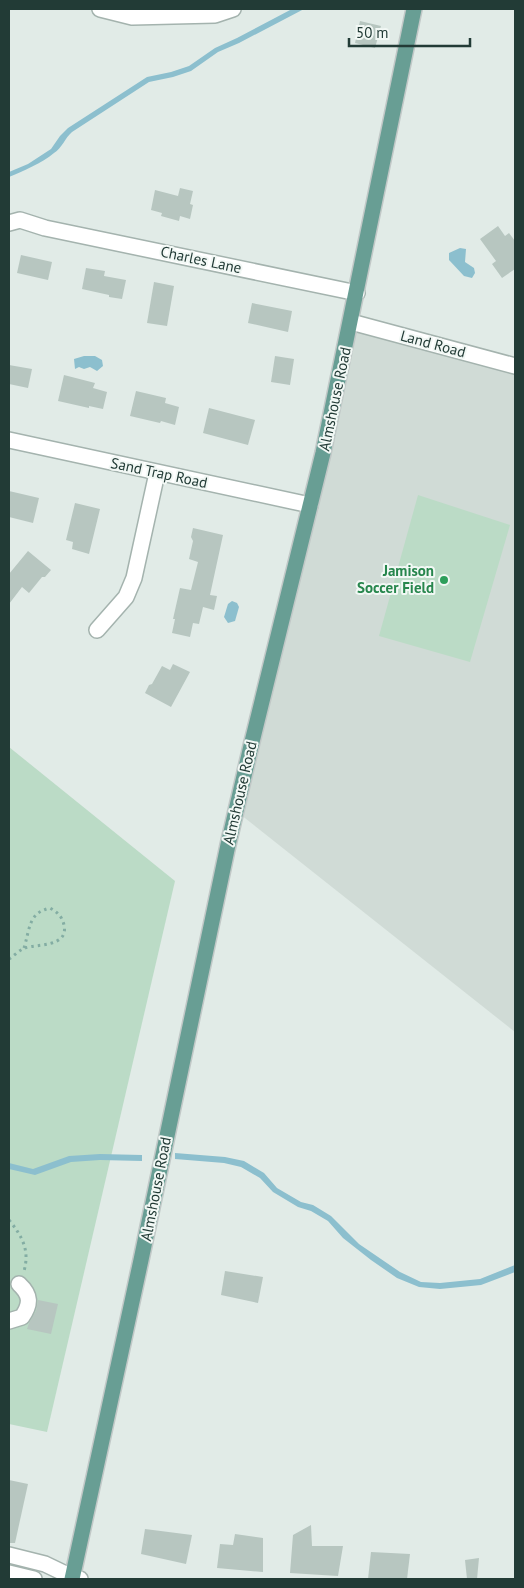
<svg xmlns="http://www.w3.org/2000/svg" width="524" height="1588" viewBox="0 0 524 1588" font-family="'PT Sans',sans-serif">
  <rect width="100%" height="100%" fill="#e1ebe7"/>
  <!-- built -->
  <polygon fill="#d0dbd6" points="351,322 515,366 515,1032 236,811"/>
  <!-- green -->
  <g fill="#bbdbc6">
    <polygon points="418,495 510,525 470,662 379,636"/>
    <polygon points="9,747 175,881 47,1432 9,1424"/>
  </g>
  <!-- water -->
  <g fill="#8cbfce">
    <path d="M292,9H304L239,43L218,52L191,71L173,77L149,82L72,132C65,138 62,148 54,153C42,163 23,171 9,177V172L28,164L51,149L60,136L68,128L147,77L171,72L189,66L215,48L237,38Z"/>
    <polygon points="460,248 466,249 465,262 474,268 475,273 472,278 464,276 449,260 449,253"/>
    <polygon points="84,356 95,356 102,360 103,366 97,371 90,367 84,369 79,367 75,369 74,359"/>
    <polygon points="232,601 237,603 239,607 235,621 228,623 224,617 228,604"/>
    <polygon points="175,1153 225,1157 244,1161 264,1173 277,1188 301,1202 313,1205 331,1216 359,1244 400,1272 421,1282 440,1283 480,1279 515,1265 515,1272 481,1285 440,1289 419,1287 397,1278 371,1260 343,1238 328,1221 311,1211 298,1207 273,1192 260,1178 241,1167 224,1163 175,1159"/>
    <polygon points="100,1154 142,1155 142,1161 100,1160 71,1162 35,1175 9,1169 9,1163 33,1169 69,1156"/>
  </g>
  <!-- building -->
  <g fill="#b7c6c0">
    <polygon points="360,21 381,26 375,48 355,43"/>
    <polygon points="180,188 193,191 190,204 193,205 190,219 180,216 179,221 161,216 162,213 151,210 155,190 178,196"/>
    <polygon points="498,226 505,236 509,233 515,241 515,269 502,278 492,264 496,261 480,239"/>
    <polygon points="21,255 52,262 48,280 17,273"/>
    <polygon points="86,268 105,271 104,276 126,280 122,299 109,297 109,295 82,289"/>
    <polygon points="154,282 174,286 167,326 147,323"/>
    <polygon points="252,303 292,311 288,332 248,323"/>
    <polygon points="275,356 294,359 290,385 271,382"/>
    <polygon points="9,365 32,369 28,388 9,384"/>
    <polygon points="64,375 95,383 93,388 107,392 103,409 89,406 89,408 58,401"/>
    <polygon points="136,391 166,398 165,403 179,407 175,425 161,421 160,423 130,416"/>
    <polygon points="209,408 255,420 248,445 203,433"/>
    <polygon points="9,491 39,498 33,523 9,517"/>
    <polygon points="75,503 100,509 89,554 72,549 73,542 66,540"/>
    <polygon points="193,528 223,535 210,595 217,596 214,610 203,607 199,624 193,623 190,637 172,633 175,619 173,619 180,588 191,590 198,562 189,559 193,541 191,537"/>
    <polygon points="28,551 51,570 45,577 42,577 29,593 22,587 9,604 9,574"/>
    <polygon points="173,664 190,672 171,707 145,693 149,685 152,684 162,666 170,670"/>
    <polygon points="225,1271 263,1277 258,1303 221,1295"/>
    <polygon points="38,1300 58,1304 51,1334 27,1329 29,1323 36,1311"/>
    <polygon points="9,1480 28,1484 15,1543 9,1543"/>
    <polygon points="311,1525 312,1546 343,1546 338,1576 290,1573 293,1535"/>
    <polygon points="145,1529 192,1535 186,1564 141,1554"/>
    <polygon points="235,1534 263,1538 263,1572 217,1568 220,1544 233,1545"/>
    <polygon points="371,1552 410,1554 407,1579 368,1579"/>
    <polygon points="479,1558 477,1579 467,1579 465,1560"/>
  </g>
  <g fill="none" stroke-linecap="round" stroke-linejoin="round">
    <defs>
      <g id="minor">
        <polyline points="100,9 132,17 215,15 233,9"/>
        <polyline points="9,223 20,220 45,228 357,293"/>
        <polyline points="351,322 515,366"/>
        <polyline points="9,440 310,505"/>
        <polyline points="97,630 126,597 134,578 157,473"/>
        <path d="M9,1321L22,1317C31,1304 31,1295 19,1284"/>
        <polyline points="9,1555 45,1564 72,1577 80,1579"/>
        <polyline points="9,1573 34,1579"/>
      </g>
      <polyline id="major" points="72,1579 141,1260 228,845 251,746 323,453 414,9"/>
    </defs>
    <!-- minor casing -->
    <use href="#minor" stroke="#a4b3ae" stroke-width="18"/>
    <!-- major casing -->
    <use href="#major" stroke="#c1c8c7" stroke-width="18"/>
    <!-- path -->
    <g stroke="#83ada3" stroke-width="3" stroke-dasharray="2.5 4" stroke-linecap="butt">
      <path d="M9,959C14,956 19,950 25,948C37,944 69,947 64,925C62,916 57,912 50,908C28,913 30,929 24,948"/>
      <path d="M9,1220C22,1236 30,1250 24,1271"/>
    </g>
    <!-- minor -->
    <use href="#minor" stroke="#fff" stroke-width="15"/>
    <!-- major -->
    <use href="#major" stroke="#689e94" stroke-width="15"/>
  </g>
  <!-- markers -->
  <circle fill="#2e9e5b" stroke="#f2f8f5" stroke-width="2" cx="444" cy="580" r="5"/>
  <g text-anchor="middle" stroke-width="4" stroke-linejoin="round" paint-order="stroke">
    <!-- street labels -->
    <g font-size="15" fill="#223b36" stroke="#f2f8f5">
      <text transform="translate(201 260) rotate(12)" y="5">Charles Lane</text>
      <text transform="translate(433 344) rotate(15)" y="5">Land Road</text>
      <text transform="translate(335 399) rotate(-78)" y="5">Almshouse Road</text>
      <text transform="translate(159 473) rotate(12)" y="5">Sand Trap Road</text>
      <text transform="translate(240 793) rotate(-77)" y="5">Almshouse Road</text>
      <text transform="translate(156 1189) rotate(-79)" y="5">Almshouse Road</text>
    </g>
    <!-- leisure labels -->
    <g font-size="15" font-weight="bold" fill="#27864d" stroke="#f2f8f5" text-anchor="end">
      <text x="434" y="576">Jamison<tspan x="434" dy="17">Soccer Field</tspan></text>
    </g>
  </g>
  <!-- border -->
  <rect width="524" height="1588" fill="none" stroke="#223b36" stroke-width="20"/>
  <!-- scale -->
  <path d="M349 38v8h121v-8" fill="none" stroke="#223b36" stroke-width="2.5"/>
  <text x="356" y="38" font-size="15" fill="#223b36" stroke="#f2f8f5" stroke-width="4" paint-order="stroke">50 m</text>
</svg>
